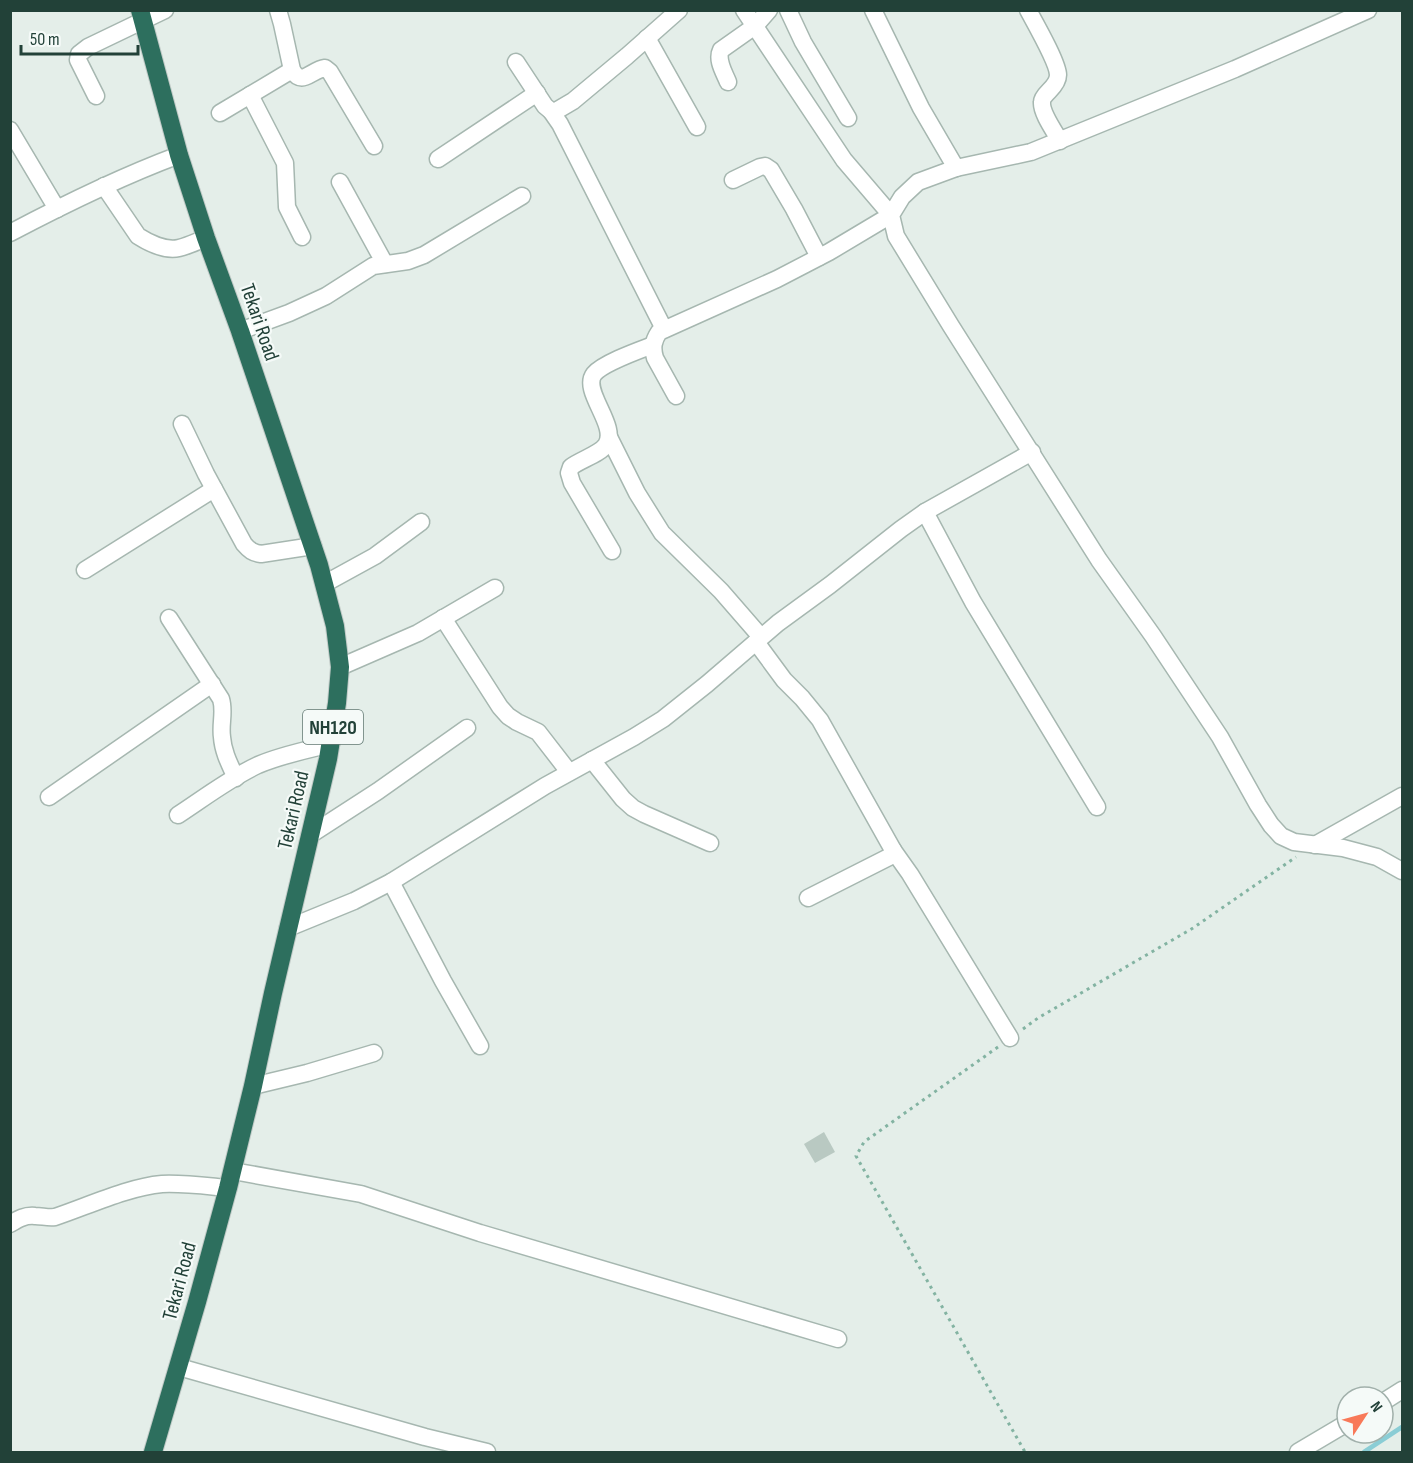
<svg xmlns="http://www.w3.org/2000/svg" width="1413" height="1463" viewBox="0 0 1413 1463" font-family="'Sofia Sans Condensed',sans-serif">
  <rect width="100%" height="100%" fill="#e4eee9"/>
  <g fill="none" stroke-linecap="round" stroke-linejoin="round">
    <!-- stream -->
    <polyline stroke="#8acdd5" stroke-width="4.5" points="1364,1452 1402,1427"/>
  </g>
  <!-- building -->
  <polygon fill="#b9c9c2" points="824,1132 835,1152 815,1163 804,1144"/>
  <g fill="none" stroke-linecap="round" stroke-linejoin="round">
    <defs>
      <g id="street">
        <path d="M278,10L282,24L292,70C302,87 311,70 325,68L330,72L374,146"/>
        <polyline points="788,10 803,42 848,118"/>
        <polyline points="873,10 921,108 956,168"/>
        <path d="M1028,10C1035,23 1058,63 1058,75C1058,81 1054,86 1049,91C1046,94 1042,98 1042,102C1041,113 1055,132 1060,141"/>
        <polyline points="1368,10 1235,69 1031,152 956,168 918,182 902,197 891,215 896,236 951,326 1099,560 1153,636 1220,737 1258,805 1271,825 1281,836 1294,842 1343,848 1377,857 1402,871"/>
        <polyline points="647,38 697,127"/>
        <polyline points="516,62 545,106 551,111 556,111 573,101 627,56 679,10"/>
        <path d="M728,82C724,72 716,60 721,50L755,26L769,10"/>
        <polyline points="250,95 285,163 287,207 302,237"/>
        <polyline points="96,96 78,60 79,54 88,47 165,10"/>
        <polyline points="551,111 560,124 664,329"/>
        <polyline points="220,113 292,70"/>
        <polyline points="10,130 57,209"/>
        <polyline points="438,159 537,93"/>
        <polyline points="733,180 760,167 765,166 771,170 794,209 819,257"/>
        <polyline points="340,182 385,264"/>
        <path d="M104,186L138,236C149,243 166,251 179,248C188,246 198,241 206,238"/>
        <path d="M10,233C65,204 120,177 179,155"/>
        <polyline points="240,331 289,313 326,296 373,266 408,261 424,255 522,196"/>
        <path d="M676,396L655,358C652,348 653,341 659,332L777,279L829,252L891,215L844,160L744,10"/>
        <path d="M182,424L206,474L244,544C249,550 253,553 261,554L313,546"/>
        <polyline points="609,437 637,493 662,533 721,591 761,637"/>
        <polyline points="925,512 973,602 1097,807"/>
        <path d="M612,551L572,483L569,473L571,467C580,460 600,454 606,445C619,426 581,391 594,374C603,363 640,350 653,345"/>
        <polyline points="85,570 214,489"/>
        <polyline points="324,584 375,556 421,522"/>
        <path d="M169,618L221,699C225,712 220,724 222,737C223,752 230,765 236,778"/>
        <polyline points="443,618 500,707 508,716 517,722 538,732 569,772"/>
        <polyline points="756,642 784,680 802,698 820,720 893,850 893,853 889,857 808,898"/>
        <polyline points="340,667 418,633 495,588"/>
        <polyline points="592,760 623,799 633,808 644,814 710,843"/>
        <polyline points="49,797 212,684"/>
        <path d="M178,815C204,798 230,778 258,765C281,755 307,750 331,744"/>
        <polyline points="310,835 378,791 467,728"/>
        <polyline points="1315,845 1402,796"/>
        <polyline points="893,850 910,874 1010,1038"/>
        <polyline points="391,882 443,981 480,1046"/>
        <polyline points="288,928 354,901 391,882 545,786 634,737 663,719 707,684 778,623 830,585 901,529 925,512 1032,452"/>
        <polyline points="253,1086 307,1073 374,1053"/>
        <polyline points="233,1171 361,1194 480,1233 838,1339"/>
        <path d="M10,1224C18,1219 25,1215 35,1216C42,1216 48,1218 55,1217C88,1206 128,1187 162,1184C184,1183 206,1186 228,1188"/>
        <polyline points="179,1367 425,1437 487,1452"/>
        <polyline points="1383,1402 1402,1390"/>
        <polyline points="1298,1452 1347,1423"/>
      </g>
      <polyline id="highway" points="140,10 179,155 206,238 240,331 319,565 335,626 340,667 337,703 328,759 273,993 253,1086 228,1188 197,1302 153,1452"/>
    </defs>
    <!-- street casing -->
    <use href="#street" stroke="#a6b7b0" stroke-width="19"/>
    <!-- highway casing -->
    <use href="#highway" stroke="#c1cac7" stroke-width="20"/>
    <!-- path -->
    <g stroke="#83b3a2" stroke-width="3" stroke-dasharray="3 4.5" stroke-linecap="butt">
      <polyline points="1023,1029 1038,1018 1193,928 1296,857"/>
      <polyline points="998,1047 864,1142 856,1156 1025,1452"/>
    </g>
    <!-- street -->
    <use href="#street" stroke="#fff" stroke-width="16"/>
    <!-- highway -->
    <use href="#highway" stroke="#2d6f5e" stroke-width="18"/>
  </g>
  <g text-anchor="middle" stroke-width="4.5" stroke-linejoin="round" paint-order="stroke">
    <!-- shield labels -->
    <rect fill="#f5faf8" stroke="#617872" stroke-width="1.5" x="303" y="710" width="60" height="34" rx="4.5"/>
    <g font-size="20" font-weight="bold" fill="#224138">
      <text x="333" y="734">NH120</text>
    </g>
    <!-- street labels -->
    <g font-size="21" fill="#224138" stroke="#f5faf8">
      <text transform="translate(260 322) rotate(71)" y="7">Tekari Road</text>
      <text transform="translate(293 810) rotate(-77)" y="7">Tekari Road</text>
      <text transform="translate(179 1281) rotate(-75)" y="7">Tekari Road</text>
    </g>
  </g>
  <!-- border -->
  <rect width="1413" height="1463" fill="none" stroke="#224138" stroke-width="24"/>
  <!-- north arrow -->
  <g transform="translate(1365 1415) rotate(54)"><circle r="28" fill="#f5faf8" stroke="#a1b0ab" stroke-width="1.5"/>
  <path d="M0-4.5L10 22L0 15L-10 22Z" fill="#f87959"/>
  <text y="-9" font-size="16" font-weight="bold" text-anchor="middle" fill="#224138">N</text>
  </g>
  <!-- scale -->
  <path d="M21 45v9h117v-9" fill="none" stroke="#224138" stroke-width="3"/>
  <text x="30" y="45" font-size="18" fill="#224138" stroke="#f5faf8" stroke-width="4.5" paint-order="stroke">50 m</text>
</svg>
